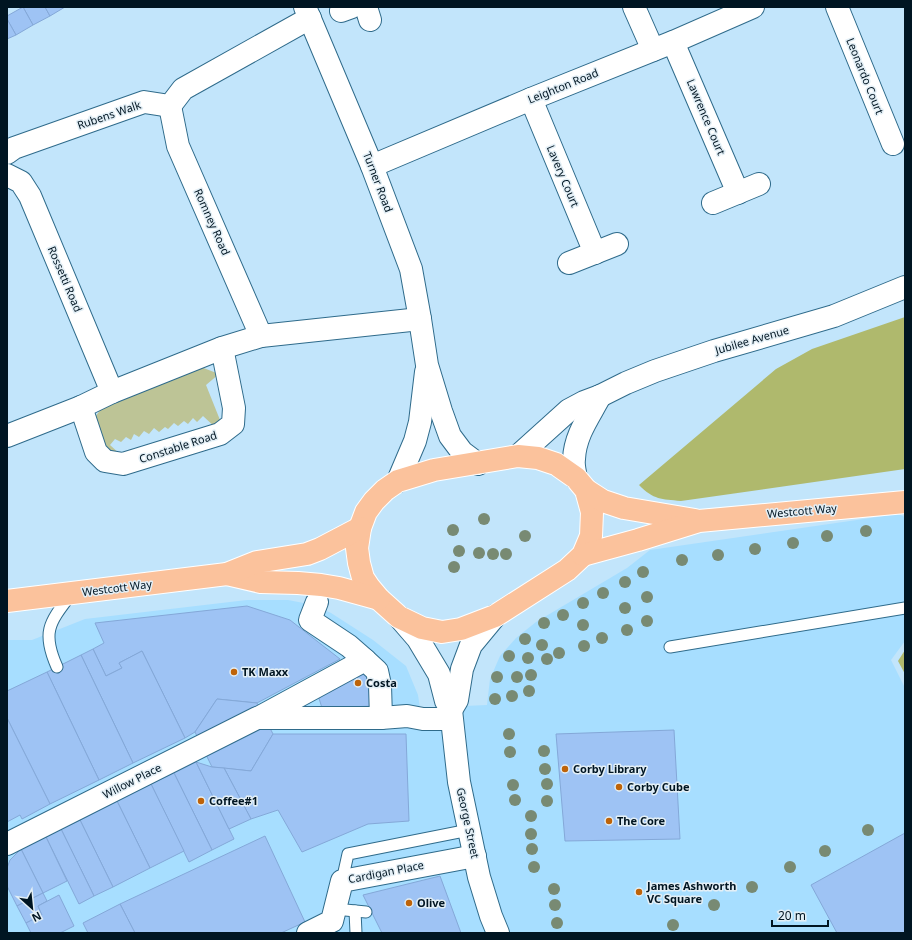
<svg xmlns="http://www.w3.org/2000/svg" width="912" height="940" viewBox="0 0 912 940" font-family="'Noto Sans',sans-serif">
  <rect width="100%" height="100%" fill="#c2e5fb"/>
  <!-- built -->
  <polygon fill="#a7deff" points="898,514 905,517 905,641 891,660 905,688 905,933 7,933 7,640 32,640 85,619 247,600 288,600 314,605 331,613 373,640 406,666 418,695 420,708 487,705 490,679 500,656 516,638 536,622 627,568 650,550"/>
  <!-- green -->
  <polygon fill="#bdc496" points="201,367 219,374 206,385 220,420 216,428 203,416 197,422 193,418 188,424 184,421 178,426 174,423 168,429 165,427 159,432 154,428 149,434 144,431 139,437 134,434 131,440 126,437 121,442 115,439 110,445 122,456 106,452 95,417 101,409"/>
  <!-- forest -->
  <g fill="#afb96d">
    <path d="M905,317V469L681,501C661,499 654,500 639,485L776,369L812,349Z"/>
    <polygon points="905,650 905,674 898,661"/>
  </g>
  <!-- building -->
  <g fill="#9ec3f4" stroke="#84a8d8">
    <polygon points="23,7 45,7 50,16 33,25"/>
    <polygon points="23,7 33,25 16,35 7,19 7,16"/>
    <polygon points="45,7 65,7 50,16"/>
    <polygon points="7,19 16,35 7,39"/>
    <polygon points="247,606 290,620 340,659 257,703 217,699 195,732 185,738 142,651 119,663 122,668 106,676 93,649 104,643 95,623"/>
    <polygon points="93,649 106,676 122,668 119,663 142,651 185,738 133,763 81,655"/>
    <polygon points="81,655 133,763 99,780 47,672"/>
    <polygon points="371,671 374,706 322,708 318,695"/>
    <polygon points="47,672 99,780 50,804 7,718 7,691"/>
    <polygon points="217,699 257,703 273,734 251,771 212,767 195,732"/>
    <polygon points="7,718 50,804 22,819 20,815 7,822"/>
    <polygon points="674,730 680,839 565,841 556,734"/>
    <polygon points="273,734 406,734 409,821 368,824 302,852 278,810 251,819 224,768 251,771"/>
    <polygon points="196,762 234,839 212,850 174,773"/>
    <polygon points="196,762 212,767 224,768 251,819 229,829"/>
    <polygon points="174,773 212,850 189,862 151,784"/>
    <polygon points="151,784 184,851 150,868 117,801"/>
    <polygon points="117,801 150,868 113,887 80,820"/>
    <polygon points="80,820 113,887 94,896 61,829"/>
    <polygon points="61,829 94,896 79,904 46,837"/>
    <polygon points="905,833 905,933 837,933 811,885"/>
    <polygon points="265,836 305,922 281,933 135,933 120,904"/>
    <polygon points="46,837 67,881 43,893 21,849"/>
    <polygon points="21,849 43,893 17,906 7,886 7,868 10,860"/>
    <polygon points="440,876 461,933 382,933 363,895"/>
    <polygon points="43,893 47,901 38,906 42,915 26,923 17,906"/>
    <polygon points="59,895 74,926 60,933 31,933 26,923 42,915 38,906"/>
    <polygon points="120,904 135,933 88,933 83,923"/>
  </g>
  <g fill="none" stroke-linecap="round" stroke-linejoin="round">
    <defs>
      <g id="lane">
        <polyline points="670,647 905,608"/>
        <path d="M57,667C41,631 50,622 72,593"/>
        <polyline points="342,881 348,854 469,830"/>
        <polyline points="335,909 366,912"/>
        <polyline points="355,911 356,933"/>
      </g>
      <g id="street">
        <polyline points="305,7 372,166 411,269 420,319 427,365 441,411 450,436 462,452 478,464"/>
        <polyline points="366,7 370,20"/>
        <polyline points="634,7 653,50"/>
        <polyline points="837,7 893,144"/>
        <polyline points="341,11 352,7"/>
        <polyline points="673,42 738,193"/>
        <polyline points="531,99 595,253"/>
        <polyline points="170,106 178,146 261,336"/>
        <polyline points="7,153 14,148 144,102 170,106 183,89 310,18"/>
        <polyline points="372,166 531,99 673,42 753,7"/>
        <polyline points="7,175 21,182 30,196 112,392"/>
        <polyline points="713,203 759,184"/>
        <polyline points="569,263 617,244"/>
        <polyline points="81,407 96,452 105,461 123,464 220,434 233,424 234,408 222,348"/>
        <polyline points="7,436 81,407 112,392 222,348 261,336 420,319"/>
        <polyline points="398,481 415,441 420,422 426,372"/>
        <polyline points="317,602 310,620 349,646 365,660"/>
        <polyline points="399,617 418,639 439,674 446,701 451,710 459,782 479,877 491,916 498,933"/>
        <polyline points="451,710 457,700 462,669 471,645 495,616"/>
        <polyline points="260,717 365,660 377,671 380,685 381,718"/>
        <polyline points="7,844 257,718 381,718 407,716 423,719 443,719"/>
        <polyline points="308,933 332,921 342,881 475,856"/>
      </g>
      <g id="secondary">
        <polyline points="518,456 569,410 584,402 600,396 626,383 655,371 714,351 834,316 905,287"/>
        <path d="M576,478C575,472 573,465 574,459C575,435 589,417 600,396"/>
      </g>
      <g id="highway">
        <polygon points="518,456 538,458 556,464 576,478 586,490 592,512 591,536 583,555 567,570 495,616 461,629 442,632 422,628 399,617 379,599 369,587 363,578 359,563 357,548 360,528 366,512 374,501 385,490 398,481 434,470"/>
        <polyline points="586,490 603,501 624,508 695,520"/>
        <polyline points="583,555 638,540 699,521 905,502"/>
        <polyline points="227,574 261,582 298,583 321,585 339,588 379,599"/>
        <polyline points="7,601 227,574 257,562 307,554 320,549 360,528"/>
      </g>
    </defs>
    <!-- lane casing -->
    <use href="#lane" stroke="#2f6b8b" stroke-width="13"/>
    <!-- street casing -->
    <use href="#street" stroke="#2f6b8b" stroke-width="24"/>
    <!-- secondary casing -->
    <use href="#secondary" stroke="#2f6b8b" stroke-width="24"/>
    <!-- highway casing -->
    <use href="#highway" stroke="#fff" stroke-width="24"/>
    <!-- lane -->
    <use href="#lane" stroke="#fff" stroke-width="11"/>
    <!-- street -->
    <use href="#street" stroke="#fff" stroke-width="22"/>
    <!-- secondary -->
    <use href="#secondary" stroke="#fff" stroke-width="22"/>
    <!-- highway -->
    <use href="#highway" stroke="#fbc29c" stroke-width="22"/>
  </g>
  <!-- trees -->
  <g fill="#788a73">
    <circle cx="484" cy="519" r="6"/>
    <circle cx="453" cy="530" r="6"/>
    <circle cx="866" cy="531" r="6"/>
    <circle cx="525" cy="536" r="6"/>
    <circle cx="827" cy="536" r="6"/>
    <circle cx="793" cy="543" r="6"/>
    <circle cx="755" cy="549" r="6"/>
    <circle cx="459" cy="551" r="6"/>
    <circle cx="479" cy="553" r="6"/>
    <circle cx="493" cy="554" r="6"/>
    <circle cx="506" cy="554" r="6"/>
    <circle cx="718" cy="555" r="6"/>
    <circle cx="682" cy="560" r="6"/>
    <circle cx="454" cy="567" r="6"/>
    <circle cx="643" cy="572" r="6"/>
    <circle cx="625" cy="582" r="6"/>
    <circle cx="603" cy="593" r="6"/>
    <circle cx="647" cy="597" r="6"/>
    <circle cx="583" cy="603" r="6"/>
    <circle cx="625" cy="608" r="6"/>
    <circle cx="563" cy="615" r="6"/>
    <circle cx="647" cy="621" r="6"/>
    <circle cx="544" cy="623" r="6"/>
    <circle cx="583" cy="625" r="6"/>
    <circle cx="627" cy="630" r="6"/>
    <circle cx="602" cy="638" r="6"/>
    <circle cx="525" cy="639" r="6"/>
    <circle cx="542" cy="645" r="6"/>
    <circle cx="584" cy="646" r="6"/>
    <circle cx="559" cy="653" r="6"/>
    <circle cx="509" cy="656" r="6"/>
    <circle cx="528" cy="658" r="6"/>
    <circle cx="547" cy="659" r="6"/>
    <circle cx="531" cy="675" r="6"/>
    <circle cx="497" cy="677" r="6"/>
    <circle cx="517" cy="677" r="6"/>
    <circle cx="529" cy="691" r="6"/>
    <circle cx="512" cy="696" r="6"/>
    <circle cx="495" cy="699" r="6"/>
    <circle cx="509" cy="734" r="6"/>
    <circle cx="544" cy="751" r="6"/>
    <circle cx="510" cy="752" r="6"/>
    <circle cx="545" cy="769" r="6"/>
    <circle cx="547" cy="784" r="6"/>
    <circle cx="513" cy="785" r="6"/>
    <circle cx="515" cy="800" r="6"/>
    <circle cx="547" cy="801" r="6"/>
    <circle cx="531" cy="816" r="6"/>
    <circle cx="868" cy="830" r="6"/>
    <circle cx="531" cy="834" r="6"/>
    <circle cx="532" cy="849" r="6"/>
    <circle cx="825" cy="851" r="6"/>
    <circle cx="534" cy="867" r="6"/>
    <circle cx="790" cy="867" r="6"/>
    <circle cx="752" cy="887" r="6"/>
    <circle cx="554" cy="889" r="6"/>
    <circle cx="555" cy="905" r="6"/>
    <circle cx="714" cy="905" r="6"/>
    <circle cx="557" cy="923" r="6"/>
    <circle cx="673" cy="925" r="6"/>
  </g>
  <!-- markers -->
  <g fill="#be6309" stroke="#e3eff6" stroke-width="1.5">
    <circle cx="234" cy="672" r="4"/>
    <circle cx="358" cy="683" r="4"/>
    <circle cx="565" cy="769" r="4"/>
    <circle cx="619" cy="787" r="4"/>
    <circle cx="201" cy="801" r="4"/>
    <circle cx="609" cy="821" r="4"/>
    <circle cx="639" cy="892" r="4"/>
    <circle cx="409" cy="903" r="4"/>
  </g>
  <g text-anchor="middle" stroke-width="3" stroke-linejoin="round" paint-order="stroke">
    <!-- street labels -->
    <g font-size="11" fill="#001522" stroke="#e3eff6">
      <text transform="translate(865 76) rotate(68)" y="4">Leonardo Court</text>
      <text transform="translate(563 86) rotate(-22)" y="4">Leighton Road</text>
      <text transform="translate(109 115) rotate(-19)" y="4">Rubens Walk</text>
      <text transform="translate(706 117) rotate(67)" y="4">Lawrence Court</text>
      <text transform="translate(563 176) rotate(67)" y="4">Lavery Court</text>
      <text transform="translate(378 182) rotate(69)" y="4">Turner Road</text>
      <text transform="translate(212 222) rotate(66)" y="4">Romney Road</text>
      <text transform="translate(65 279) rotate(67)" y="4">Rossetti Road</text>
      <text transform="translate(752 340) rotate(-16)" y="4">Jubilee Avenue</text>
      <text transform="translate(178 447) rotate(-18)" y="4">Constable Road</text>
      <text transform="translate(802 511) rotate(-5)" y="4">Westcott Way</text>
      <text transform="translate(117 588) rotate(-7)" y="4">Westcott Way</text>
      <text transform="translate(132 781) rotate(-27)" y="4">Willow Place</text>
      <text transform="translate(468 823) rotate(78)" y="4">George Street</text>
      <text transform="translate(386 872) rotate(-11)" y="4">Cardigan Place</text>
    </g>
    <!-- poi labels -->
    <g font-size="11" font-weight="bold" fill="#001522" stroke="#e3eff6" text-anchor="start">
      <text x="242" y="676">TK Maxx</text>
      <text x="366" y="687">Costa</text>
      <text x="573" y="773">Corby Library</text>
      <text x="627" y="791">Corby Cube</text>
      <text x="209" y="805">Coffee#1</text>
      <text x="617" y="825">The Core</text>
      <text x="647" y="890">James Ashworth<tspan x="647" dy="13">VC Square</tspan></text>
      <text x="417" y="907">Olive</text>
    </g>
  </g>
  <!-- border -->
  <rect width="912" height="940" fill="none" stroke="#001522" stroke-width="16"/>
  <!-- north arrow -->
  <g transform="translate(32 908) rotate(153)" stroke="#e3eff6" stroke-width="3" paint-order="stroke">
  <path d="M0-3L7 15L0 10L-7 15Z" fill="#001522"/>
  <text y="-6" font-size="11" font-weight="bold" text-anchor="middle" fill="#001522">N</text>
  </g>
  <!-- scale -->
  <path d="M772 920v6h56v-6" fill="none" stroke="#001522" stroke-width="2"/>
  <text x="778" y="920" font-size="12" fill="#001522" stroke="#e3eff6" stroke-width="3" paint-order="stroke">20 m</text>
</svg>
